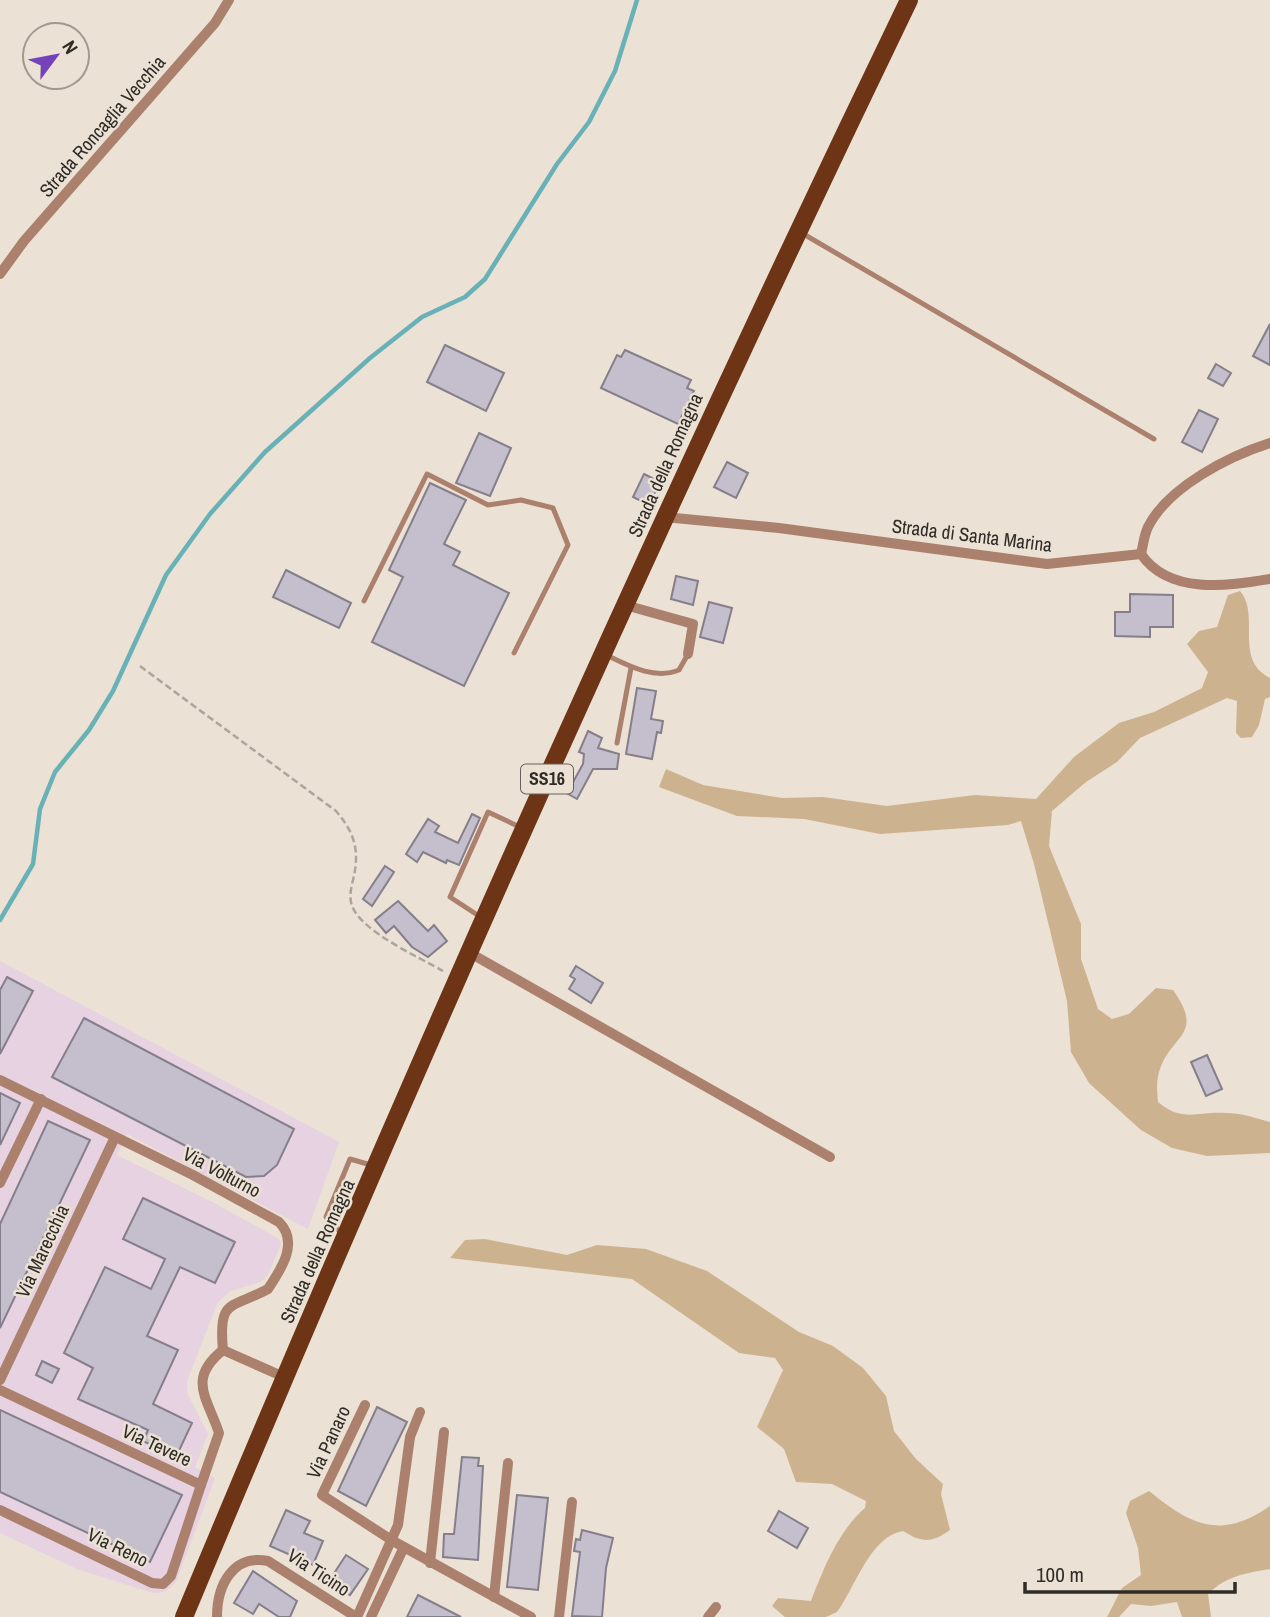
<svg xmlns="http://www.w3.org/2000/svg" width="1270" height="1617" viewBox="0 0 1270 1617" font-family="'Archivo Narrow',sans-serif">
  <rect width="100%" height="100%" fill="#ebe1d4"/>
  <!-- industrial -->
  <polygon fill="#e6d2e1" points="0,961 339,1142 308,1229 127,1134 117,1155 216,1204 279,1239 281,1244 268,1275 260,1282 230,1291 218,1302 187,1381 187,1393 208,1434 195,1467 215,1478 176,1582 165,1592 153,1593 77,1569 0,1533"/>
  <!-- green -->
  <g fill="#cdb28f">
    <path d="M1240,591C1261,615 1233,660 1270,678V697L1265,699L1259,725L1252,737L1241,738L1236,733L1237,701L1227,698L1140,738L1117,762L1086,782L1052,811L1049,846L1081,924V959L1098,1009L1112,1019L1129,1014L1156,988L1173,990C1205,1035 1172,1034 1160,1069C1156,1080 1157,1090 1158,1102C1183,1123 1197,1111 1226,1113C1241,1113 1256,1118 1270,1122V1153L1207,1156L1172,1148L1141,1130L1089,1083L1071,1052L1067,1001L1034,864L1021,821L1008,825L880,834L804,819L737,816L659,787L666,769L703,785L782,798L823,797L887,806L975,795L1036,799L1074,757L1119,723L1154,712L1202,688L1208,672L1187,644L1199,631L1217,627L1228,595Z"/>
    <path d="M485,1239L567,1255L597,1245L646,1249L707,1271L799,1332L833,1346L863,1368L886,1396L894,1431L916,1459L943,1484L941,1494L950,1530C932,1543 922,1543 903,1531C870,1536 855,1588 837,1612L826,1617H785L772,1606L778,1598L811,1601C823,1569 839,1530 865,1508L866,1501L832,1484L796,1482L784,1449L757,1427L783,1370L775,1358L739,1353L632,1279L450,1258L465,1240Z"/>
    <path d="M1149,1491C1192,1526 1221,1540 1270,1506V1569C1246,1573 1226,1576 1208,1594L1211,1617H1182L1177,1602L1151,1606L1131,1604L1119,1617H1107L1122,1588L1141,1575L1138,1548L1126,1513L1130,1501Z"/>
  </g>
  <g fill="none" stroke-linecap="round" stroke-linejoin="round">
    <!-- stream -->
    <polyline stroke="#68b1b6" stroke-width="4.5" points="0,920 33,864 40,809 55,772 89,730 113,691 166,575 210,514 265,452 370,358 422,317 465,297 485,279 557,164 589,122 615,71 637,0"/>
  </g>
  <!-- building -->
  <g fill="#c5becc" stroke="#857e8b" stroke-width="2">
    <polygon points="1270,324 1270,365 1253,356"/>
    <polygon points="445,345 504,373 486,411 427,382"/>
    <polygon points="625,350 691,380 687,388 694,391 678,424 601,388 617,355 621,357"/>
    <polygon points="1216,364 1231,373 1223,386 1208,378"/>
    <polygon points="1199,410 1218,419 1202,452 1182,442"/>
    <polygon points="479,433 511,448 490,496 456,483"/>
    <polygon points="727,462 748,473 736,498 714,487"/>
    <polygon points="644,474 660,482 649,505 633,497"/>
    <polygon points="430,483 466,500 444,544 460,552 453,565 509,593 464,686 372,642 403,577 389,570"/>
    <polygon points="286,570 351,603 339,628 273,597"/>
    <polygon points="676,576 698,581 693,605 671,599"/>
    <polygon points="1130,594 1173,595 1173,627 1150,627 1150,637 1115,636 1115,612 1130,612"/>
    <polygon points="709,602 732,608 723,643 700,637"/>
    <polygon points="637,688 656,691 651,719 663,721 661,733 657,732 652,759 626,754"/>
    <polygon points="588,731 602,738 598,748 619,754 617,769 593,769 577,799 561,790 567,781 572,784 583,764 584,754 579,752"/>
    <polygon points="472,814 480,818 459,865 447,860 446,863 423,852 417,862 406,854 428,819 439,826 435,832 458,843"/>
    <polygon points="385,866 394,872 372,906 363,899"/>
    <polygon points="398,901 428,931 434,925 447,941 428,957 412,947 394,926 386,933 375,920"/>
    <polygon points="576,966 603,983 591,1003 569,989 575,979 570,976"/>
    <polygon points="7,977 33,991 0,1054 0,990"/>
    <polygon points="84,1018 294,1129 277,1165 264,1176 246,1177 52,1077"/>
    <polygon points="1207,1055 1222,1089 1206,1096 1191,1062"/>
    <polygon points="0,1093 20,1103 0,1145"/>
    <polygon points="48,1121 90,1140 0,1328 0,1224"/>
    <polygon points="143,1198 235,1242 215,1283 180,1267 147,1336 178,1350 153,1404 192,1423 176,1457 143,1441 148,1430 78,1399 93,1368 64,1353 105,1267 151,1289 165,1259 123,1239"/>
    <polygon points="42,1361 59,1369 52,1383 36,1375"/>
    <polygon points="377,1407 407,1422 366,1506 338,1491"/>
    <polygon points="0,1410 182,1495 150,1562 0,1492"/>
    <polygon points="462,1457 479,1458 478,1466 483,1466 478,1560 443,1557 444,1534 454,1534"/>
    <polygon points="517,1495 548,1498 538,1590 507,1587"/>
    <polygon points="286,1510 310,1521 304,1533 323,1541 313,1565 270,1546"/>
    <polygon points="779,1511 808,1528 797,1548 768,1531"/>
    <polygon points="582,1530 613,1538 606,1568 602,1617 572,1616 580,1552 574,1551 576,1539 580,1540"/>
    <polygon points="346,1555 368,1569 350,1595 329,1581"/>
    <polygon points="253,1571 297,1601 290,1617 279,1617 259,1604 253,1614 234,1603"/>
    <polygon points="418,1595 461,1617 407,1617"/>
  </g>
  <g fill="none" stroke-linecap="round" stroke-linejoin="round">
    <!-- path -->
    <path stroke="#ada59b" stroke-width="2.5" stroke-dasharray="7 3.5" stroke-linecap="butt" d="M140,666L336,811C355,833 360,851 353,880C351,888 349,897 352,906C362,932 419,957 443,971"/>
    <!-- service -->
    <g stroke="#ab816d" stroke-width="5">
      <polyline points="800,232 1154,439"/>
      <polyline points="364,601 427,474 488,505 521,500 553,508 568,545 514,653"/>
      <path d="M606,655C629,666 654,680 679,670L688,654"/>
      <polyline points="617,743 631,668"/>
      <polyline points="482,918 450,897 488,812 522,828"/>
      <polyline points="342,1234 326,1217 350,1159 371,1165"/>
    </g>
    <!-- minor -->
    <g stroke="#ab816d" stroke-width="10">
      <polyline points="0,274 24,241 215,23 229,0"/>
      <polyline points="664,517 779,528 1047,564 1141,554"/>
      <path d="M1141,554C1143,546 1144,535 1148,527C1168,487 1229,456 1270,443"/>
      <path d="M1141,554C1169,595 1227,586 1270,579"/>
      <polyline points="625,605 693,624 688,654"/>
      <polyline points="470,953 830,1157"/>
      <path d="M0,1080L193,1175L279,1222C299,1242 282,1268 268,1289C231,1309 218,1298 223,1350"/>
      <polyline points="0,1183 41,1099"/>
      <polyline points="223,1350 284,1377"/>
      <polyline points="0,1380 115,1137"/>
      <path d="M0,1390L201,1485L219,1433C207,1397 187,1379 223,1350"/>
      <polyline points="365,1405 322,1495 393,1541 531,1617"/>
      <polyline points="0,1510 152,1583 163,1584 171,1576 201,1485"/>
      <polyline points="430,1563 444,1432"/>
      <polyline points="494,1597 508,1463"/>
      <path d="M217,1617C217,1585 233,1554 268,1561L356,1617"/>
      <polyline points="357,1617 398,1525 410,1437 420,1412"/>
      <polyline points="371,1617 404,1547"/>
      <polyline points="559,1617 572,1502"/>
      <polyline points="708,1617 716,1607"/>
    </g>
    <!-- primary -->
    <path stroke="#6d3515" stroke-width="18" d="M184,1617C411,1072 652,532 909,0"/>
  </g>
  <g text-anchor="middle" stroke-width="5" stroke-linejoin="round" paint-order="stroke">
    <!-- shield labels -->
    <rect fill="#ebe1d4" stroke="#67625b" stroke-width="2" x="521" y="764.5" width="52" height="29" rx="5"/>
    <g font-size="18" font-weight="bold" fill="#2f2c27">
      <text x="547" y="785">SS16</text>
    </g>
    <!-- street labels -->
    <g font-size="19" fill="#2f2c27" stroke="#ebe1d4">
      <text transform="translate(102 126) rotate(-49)" y="7">Strada Roncaglia Vecchia</text>
      <text transform="translate(665 465) rotate(-66)" y="7">Strada della Romagna</text>
      <text transform="translate(972 535) rotate(7)" y="7">Strada di Santa Marina</text>
      <text transform="translate(222 1172) rotate(28)" y="7">Via Volturno</text>
      <text transform="translate(42 1251) rotate(-65)" y="7">Via Marecchia</text>
      <text transform="translate(317 1251) rotate(-66)" y="7">Strada della Romagna</text>
      <text transform="translate(328 1442) rotate(-65)" y="7">Via Panaro</text>
      <text transform="translate(157 1445) rotate(25)" y="7">Via Tevere</text>
      <text transform="translate(118 1547) rotate(26)" y="7">Via Reno</text>
      <text transform="translate(319 1572) rotate(33)" y="7">Via Ticino</text>
    </g>
  </g>
  <!-- north arrow -->
  <g transform="translate(56 56) rotate(58)"><circle r="33" fill="#ebe1d4" stroke="#a0998f" stroke-width="2"/>
  <path d="M0-5L12 26L0 18L-12 26Z" fill="#7443ba"/>
  <text y="-10" font-size="19" font-weight="bold" text-anchor="middle" fill="#2f2c27">N</text>
  </g>
  <!-- scale -->
  <path d="M1025 1582v10h210v-10" fill="none" stroke="#2f2c27" stroke-width="3.5"/>
  <text x="1036" y="1582" font-size="21" fill="#2f2c27" stroke="#ebe1d4" stroke-width="5" paint-order="stroke">100 m</text>
</svg>
